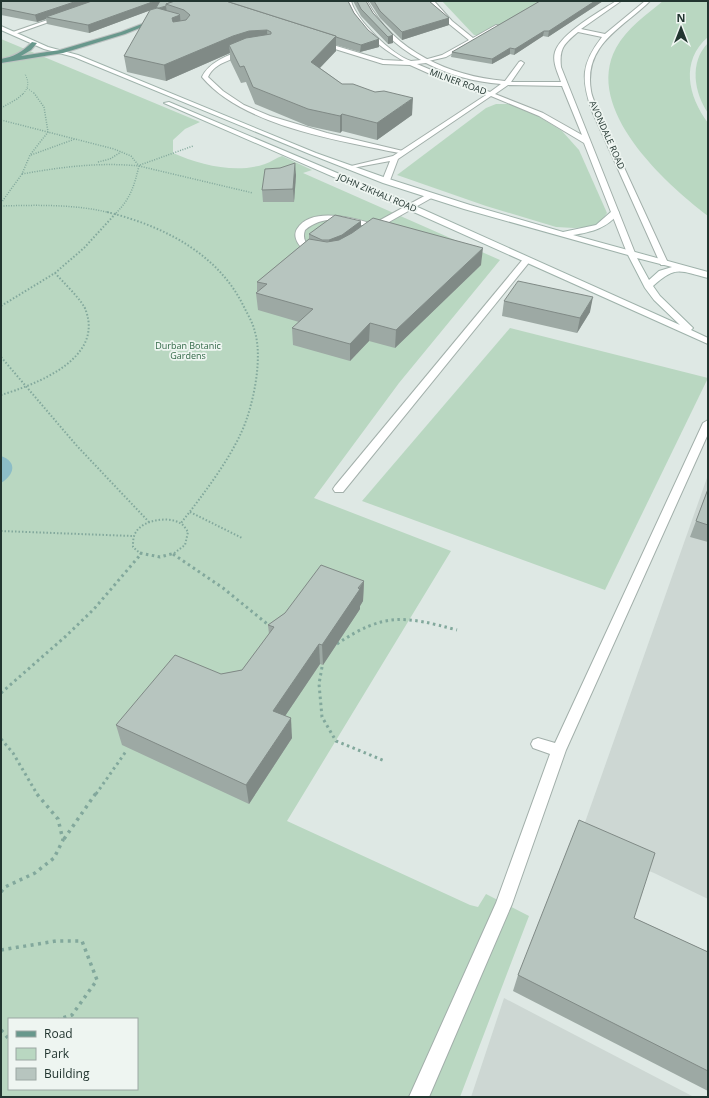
<svg xmlns="http://www.w3.org/2000/svg" width="709" height="1098" viewBox="0 0 709 1098" font-family="'Open Sans',sans-serif">
  <rect width="100%" height="100%" fill="#dee8e4"/>
  <!-- built -->
  <g fill="#cdd7d3">
    <polygon points="708,475 708,899 654,873 578,842"/>
    <polygon points="504,998 694,1097 471,1097"/>
  </g>
  <!-- green -->
  <g fill="#b9d7c1" fill-rule="evenodd">
    <polygon points="442,1 545,1 482,35 474,35"/>
    <path d="M663,1H708V37C680,61 688,96 708,123V216C665,183 583,109 616,48C627,28 646,15 663,1Z"/>
    <path d="M1,39L200,122L185,129L173,140V153C200,165 236,174 265,164C271,162 276,158 282,156L312,170L303,173L500,260L399,383L314,498L451,551L287,821L470,905L478,907L486,894L529,916L460,1097H1ZM9,1019H137V1089H9Z"/>
    <path d="M708,43V113C694,93 689,62 708,43Z"/>
    <polygon points="496,104 511,104 530,111 562,131 579,150 607,213 601,221 591,227 574,228 556,227 486,206 397,175 486,108"/>
    <polygon points="510,328 708,378 605,590 362,501"/>
  </g>
  <!-- water -->
  <path fill="#8cbdc7" d="M1,456C18,462 14,475 1,483Z"/>
  <g fill="none" stroke-linecap="round" stroke-linejoin="round">
    <defs>
      <g id="lane">
        <polygon points="430,1 434,1 452,21 473,38 496,25 501,26 446,57 424,62 424,60 442,55 469,40 443,19"/>
        <path d="M243,50L248,51C236,60 215,61 208,77L223,91L244,105L270,116L327,133L407,152L404,154C342,141 244,127 202,77C209,62 228,55 243,50Z"/>
        <path d="M428,194H431L435,196L373,231H367V227C345,220 324,214 305,230C301,242 309,247 319,251V255C307,257 290,240 297,229C311,206 354,218 373,224Z"/>
        <polygon points="524,258 530,258 531,260 343,492 335,492 333,489 335,486"/>
        <polygon points="708,420 708,434 566,750 512,904 429,1097 409,1097 496,903 550,754 533,748 531,744 533,740 538,738 555,743 703,423"/>
      </g>
      <g id="street">
        <path d="M347,1H351C356,20 392,55 411,61C414,61 418,60 421,60C395,46 376,27 363,1H367C395,52 449,76 505,81L519,62L521,61L524,63L511,82H561C558,73 552,62 555,52C561,33 599,12 616,1H621L581,29L605,34L645,1H650C623,28 583,44 591,91C592,98 596,104 598,111L668,263L667,265H661L660,263L592,111C581,79 581,64 602,37L578,32C564,44 559,48 561,67L635,253L631,255L627,253L584,143L539,116L491,96L398,159L389,183H386L382,181L390,161L347,169V167L393,156L486,95L439,78L410,65L383,64L319,44V42H323L383,60L404,61C382,49 353,27 347,1ZM426,63C449,75 475,82 501,84L490,92L443,75L417,64ZM508,85L562,86L582,135L543,113L495,94Z"/>
        <polygon points="59,16 63,17 15,34 10,33"/>
      </g>
      <path id="secondary" d="M1,26L48,47L78,55L316,153L389,179L470,205L563,232L596,225L612,211H618L619,213C607,228 592,232 573,235L708,272V278C680,271 676,265 653,286L660,296L691,326L693,328L691,330L708,338V344L407,209L164,103L169,102L413,205L680,325L654,300L645,288L628,255L464,209L383,183L312,155L74,57L44,49L1,30ZM637,258L672,267L659,271L649,280Z"/>
      <path id="primary" d="M155,19L159,20L125,34L63,53L1,63V59C13,57 23,52 32,42L37,43L31,50L21,56L60,50L121,32Z"/>
    </defs>
    <!-- lane casing -->
    <use href="#lane" stroke="#a2afaa" stroke-width="2"/>
    <!-- street casing -->
    <use href="#street" stroke="#a2afaa" stroke-width="2"/>
    <!-- secondary casing -->
    <use href="#secondary" stroke="#9fb2ab" stroke-width="2"/>
    <!-- primary casing -->
    <use href="#primary" stroke="#bdc2c1" stroke-width="2"/>
    <!-- path-far4 -->
    <g stroke="#82a89c" stroke-width="1" stroke-dasharray="1 1.5" stroke-linecap="butt">
      <polyline points="27,88 35,94"/>
      <path d="M23,94C29,87 29,82 25,74"/>
    </g>
    <!-- path-far3 -->
    <g stroke="#82a89c" stroke-width="1.5" stroke-dasharray="1 1.5" stroke-linecap="butt">
      <polyline points="1,108 17,99 24,93"/>
      <path d="M1,120L114,149L131,156L139,166C134,186 131,198 116,213"/>
      <polyline points="31,155 75,139"/>
      <polyline points="98,162 110,159 121,152"/>
      <polyline points="140,165 193,146"/>
      <path d="M22,174C61,167 99,162 139,166L253,193"/>
      <polyline points="1,203 22,174 30,155 48,132 44,107 34,93"/>
      <path d="M1,206C38,205 75,204 111,213"/>
      <polyline points="1,209 1,213"/>
    </g>
    <!-- path-far2 -->
    <g stroke="#82a89c" stroke-width="2" stroke-dasharray="1.5 2" stroke-linecap="butt">
      <path d="M107,212C163,226 218,253 244,307C248,315 253,323 255,332C262,357 255,394 247,418C236,452 203,495 181,523"/>
      <polyline points="1,306 55,273 84,248 117,212"/>
      <polyline points="1,357 77,446 149,522"/>
      <path d="M1,395C37,384 103,359 86,311C84,302 62,281 55,273"/>
      <polyline points="190,512 242,538"/>
      <polyline points="1,531 132,536"/>
      <path d="M141,554L133,547C133,542 133,536 136,532C143,520 168,516 180,523C183,524 186,529 188,532L185,545L173,554"/>
    </g>
    <!-- path-far1 -->
    <g stroke="#82a89c" stroke-width="3" stroke-dasharray="2.5 3.5" stroke-linecap="butt">
      <polyline points="140,553 160,557 175,553"/>
      <polyline points="173,554 223,588 271,627"/>
      <path d="M337,644C384,612 405,616 457,630"/>
      <polyline points="322,667 319,684 322,717 336,741 385,761"/>
      <polyline points="1,693 66,636 94,609 141,554"/>
      <polyline points="1,739 13,753 37,794"/>
      <polyline points="96,794 127,750"/>
    </g>
    <!-- path -->
    <g stroke="#82a89c" stroke-width="3.5" stroke-dasharray="3 4.5" stroke-linecap="butt">
      <polyline points="64,839 96,793"/>
      <polyline points="1,892 5,887 35,873 54,858 63,840 58,819 36,793"/>
      <polyline points="1,950 56,941 82,941 97,980 72,1015 59,1019"/>
      <polyline points="1,1030 9,1039"/>
    </g>
    <!-- lane -->
    <use href="#lane" fill="#fff" fill-rule="evenodd"/>
    <!-- street -->
    <use href="#street" fill="#fff" fill-rule="evenodd"/>
    <!-- secondary -->
    <use href="#secondary" fill="#fff" fill-rule="evenodd"/>
    <!-- primary -->
    <use href="#primary" fill="#68988c" fill-rule="evenodd"/>
  </g>
  <!-- wall -->
  <g fill="#9da9a4">
    <polygon points="1,1 348,1 354,13 379,47 360,52 336,45 336,51 320,68 342,84 412,115 377,140 342,131 340,133 308,126 255,104 246,82 241,83 230,60 230,53 166,81 127,72 124,56 156,8 89,33 47,24 46,19 37,22 1,15"/>
    <polygon points="353,1 366,1 373,13 393,43 388,44 361,16"/>
    <polygon points="369,1 429,1 449,18 449,25 402,40 380,18"/>
    <polygon points="540,1 603,1 548,37 543,36 514,55 510,54 492,64 451,57 452,52"/>
    <polygon points="280,168 296,175 294,202 263,202 262,190"/>
    <polygon points="361,227 481,265 395,348 369,341 350,361 293,345 292,328 299,322 258,310 256,293 257,292 257,282 309,239 309,234"/>
    <polygon points="504,301 590,312 577,333 502,316"/>
    <polygon points="708,489 708,542 690,537"/>
    <polygon points="364,581 363,601 360,606 360,609 323,665 320,664 285,716 292,738 249,804 122,745 116,725 221,674 242,670 269,634 268,625 285,613"/>
    <polygon points="634,918 708,952 708,1091 513,991 518,975"/>
  </g>
  <!-- shaded-wall -->
  <g fill="#808a86">
    <polygon points="77,1 99,1 46,17 46,19 37,22 35,15"/>
    <polygon points="155,1 161,1 162,6 89,33 88,25"/>
    <polygon points="595,1 603,1 548,37 549,31"/>
    <polygon points="166,6 167,13 155,10"/>
    <polygon points="180,15 181,29 174,32 172,18"/>
    <polygon points="449,18 449,25 402,40 402,32"/>
    <polygon points="267,30 268,45 229,45 230,53 166,81 164,65 233,36 249,31"/>
    <polygon points="544,31 543,36 514,55 515,49"/>
    <polygon points="393,35 393,43 388,44 388,37"/>
    <polygon points="336,36 336,51 311,77 311,62"/>
    <polygon points="379,39 379,47 360,52 361,45"/>
    <polygon points="510,48 510,54 492,64 492,59"/>
    <polygon points="413,98 412,115 377,140 377,123"/>
    <polygon points="342,114 342,131 340,133 340,116"/>
    <polygon points="295,163 296,175 294,202 293,189"/>
    <polygon points="361,221 361,231 329,250 329,240"/>
    <polygon points="483,248 481,265 395,348 396,330"/>
    <polygon points="593,297 590,312 577,333 580,318"/>
    <polygon points="370,323 369,341 350,361 350,344"/>
    <polygon points="364,581 363,601 360,606 360,609 323,665 322,645"/>
    <polygon points="319,644 320,664 275,731 273,711"/>
    <polygon points="291,718 292,738 249,804 246,785"/>
  </g>
  <!-- building -->
  <g fill="#b7c5bf" stroke="#808a86">
    <polygon points="3,1 77,1 35,15 1,8 1,2"/>
    <polygon points="92,1 155,1 88,25 46,17"/>
    <polygon points="160,1 175,1 166,4 166,6 159,8 156,8"/>
    <polygon points="175,1 226,1 336,36 311,62 342,84 353,84 375,92 384,91 413,98 377,123 342,114 340,116 308,109 253,87 244,66 240,67 229,45 246,38 271,34 271,32 267,30 249,31 233,36 164,65 124,56 150,10 157,8 179,14 180,15 172,18 173,22 186,20 190,15 184,10 166,4"/>
    <polygon points="226,1 348,1 354,13 368,30 379,39 361,45 336,37 336,36"/>
    <polygon points="357,1 366,1 373,13 393,35 388,37 361,9"/>
    <polygon points="374,1 429,1 449,18 402,32 380,11"/>
    <polygon points="540,1 595,1 549,31 544,31 515,49 510,48 492,59 452,52"/>
    <polygon points="295,163 293,189 262,190 265,169 280,168"/>
    <polygon points="335,215 361,221 342,235 329,240 322,240 309,234"/>
    <polygon points="373,218 483,248 396,330 370,323 350,344 292,328 313,309 256,293 267,284 257,282 309,239 327,242 339,240 352,233"/>
    <polygon points="518,281 593,297 580,318 504,301"/>
    <polygon points="708,489 708,525 696,521"/>
    <polygon points="321,565 364,581 358,588 360,589 322,645 319,644 273,711 291,718 246,785 116,725 175,655 221,674 242,670 274,627 268,625 285,613"/>
    <polygon points="579,820 655,853 634,918 708,952 708,1071 518,975"/>
  </g>
  <g text-anchor="middle" stroke-width="3.5" stroke-linejoin="round" paint-order="stroke">
    <!-- far-street labels -->
    <g font-size="9" fill="#223530" stroke="#eef5f1">
      <text transform="translate(458 82) rotate(20)" y="3">MILNER ROAD</text>
      <text transform="translate(607 135) rotate(66)" y="3">AVONDALE ROAD</text>
      <text transform="translate(377 193) rotate(23)" y="3">JOHN ZIKHALI ROAD</text>
    </g>
    <!-- far-park labels -->
    <g font-size="9" fill="#316746" stroke="#eef5f1">
      <text x="188" y="349">Durban Botanic<tspan x="188" dy="10">Gardens</tspan></text>
    </g>
  </g>
  <!-- border -->
  <rect width="709" height="1098" fill="none" stroke="#223530" stroke-width="4"/>
  <!-- legend -->
  <rect x="8" y="1018" width="130" height="72" fill="#eef5f1" stroke="#9ca8a4"/>
  <rect x="16" y="1031" width="20" height="6" fill="#68988c" stroke="#9ca8a4"/>
  <text x="44" y="1038" font-size="12" fill="#223530">Road</text>
  <rect x="16" y="1048" width="20" height="12" fill="#b9d7c1" stroke="#9ca8a4"/>
  <text x="44" y="1058" font-size="12" fill="#223530">Park</text>
  <rect x="16" y="1068" width="20" height="12" fill="#b7c5bf" stroke="#9ca8a4"/>
  <text x="44" y="1078" font-size="12" fill="#223530">Building</text>
  <!-- north arrow -->
  <g transform="translate(681 28)" stroke="#eef5f1" stroke-width="3" paint-order="stroke">
  <path d="M0-3L7 15L0 10L-7 15Z" fill="#223530"/>
  <text y="-6" font-size="11" font-weight="bold" text-anchor="middle" fill="#223530">N</text>
  </g>
</svg>
